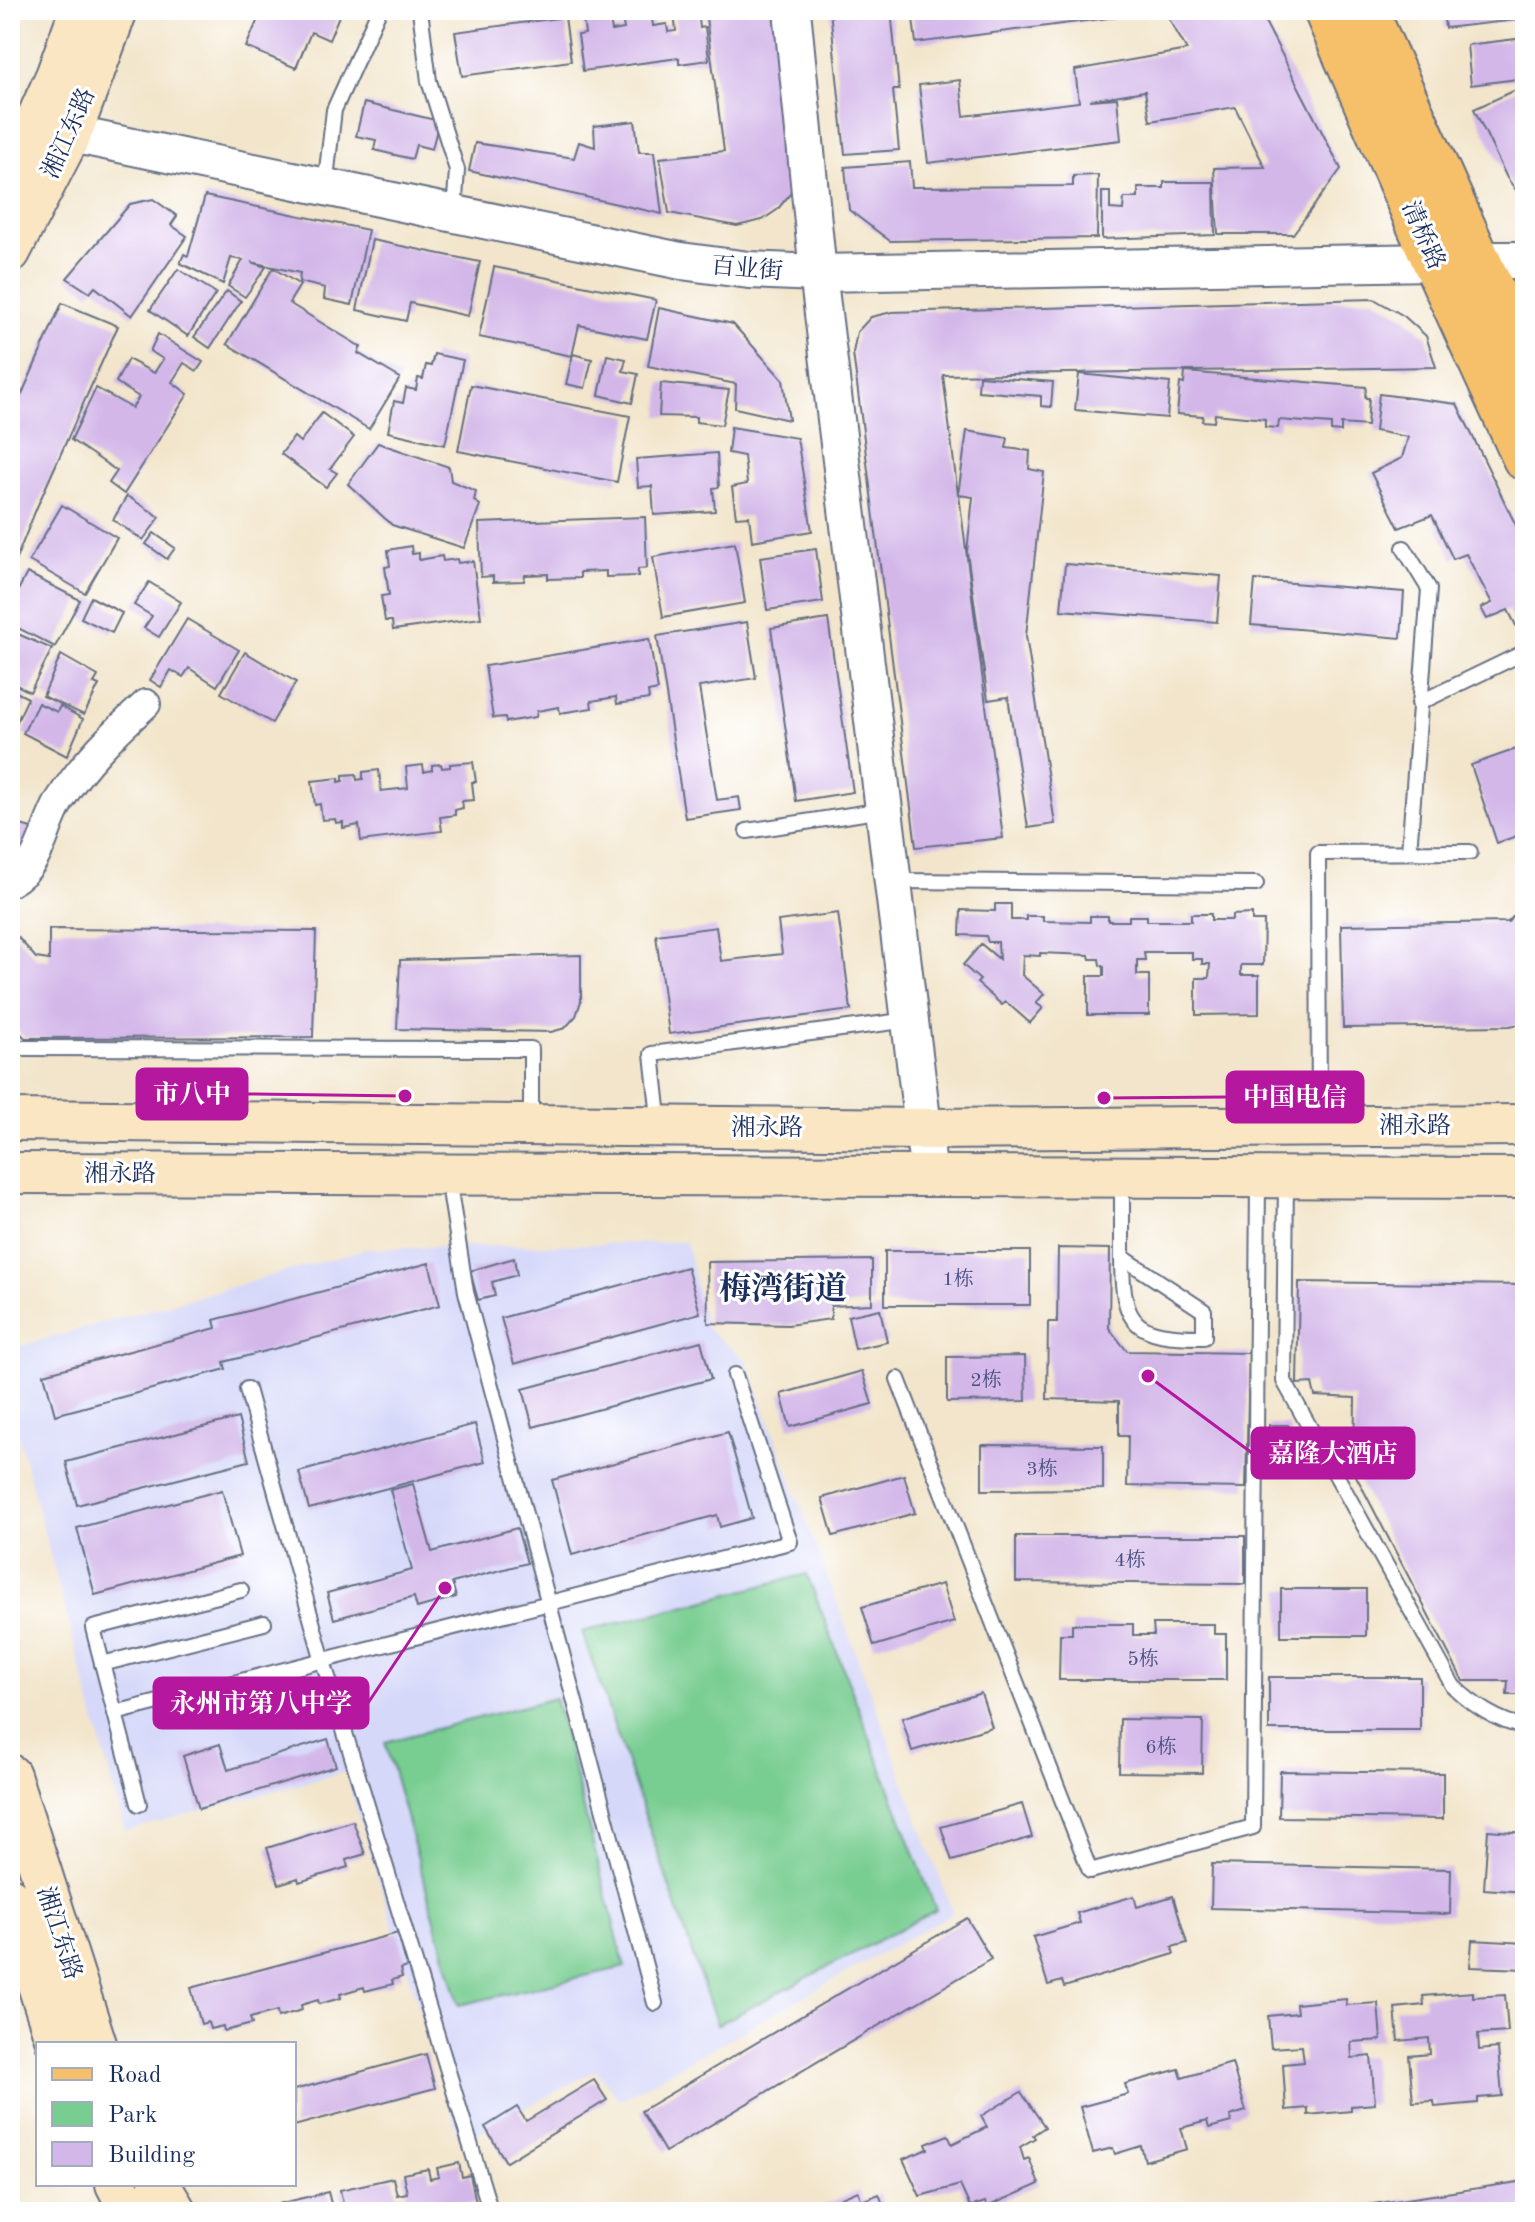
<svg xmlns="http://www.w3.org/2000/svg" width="1535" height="2222" viewBox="0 0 1535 2222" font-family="'Old Standard TT','Noto Serif SC',serif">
  <rect width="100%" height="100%" fill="#fff"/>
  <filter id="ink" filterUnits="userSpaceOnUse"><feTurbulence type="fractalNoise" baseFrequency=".0125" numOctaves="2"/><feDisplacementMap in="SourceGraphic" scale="16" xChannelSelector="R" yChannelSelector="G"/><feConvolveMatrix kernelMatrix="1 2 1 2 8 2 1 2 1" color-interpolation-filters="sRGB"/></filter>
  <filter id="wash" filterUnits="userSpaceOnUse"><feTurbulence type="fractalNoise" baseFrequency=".006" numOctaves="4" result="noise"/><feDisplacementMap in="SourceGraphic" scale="32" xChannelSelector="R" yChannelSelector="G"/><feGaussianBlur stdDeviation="1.8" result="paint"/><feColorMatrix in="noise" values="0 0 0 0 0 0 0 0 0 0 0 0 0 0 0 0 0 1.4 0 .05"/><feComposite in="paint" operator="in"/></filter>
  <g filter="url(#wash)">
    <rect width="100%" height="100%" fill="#f2e5cb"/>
    <!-- built -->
    <polygon fill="#d6d8f9" points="686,1242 706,1328 746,1360 953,1913 620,2100 596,2070 461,2143 345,1772 125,1831 10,1406 10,1349 366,1249"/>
    <!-- green -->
    <g fill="#78cd91" stroke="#4a7e78" stroke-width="2">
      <polygon points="807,1574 936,1910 717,2025 582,1632"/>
      <polygon points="555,1698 625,1967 459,2005 385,1742"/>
    </g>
    <g id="blocks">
      <!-- building -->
      <g fill="#d3b7e9">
        <polygon points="262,10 338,10 341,11 329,40 311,32 296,68 246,47"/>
        <polygon points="651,10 653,26 667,24 668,32 676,31 674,13 698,10 700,28 705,27 709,60 679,64 679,58 583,71 578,35 585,34 583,18 609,14 612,31 624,29 621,12"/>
        <polygon points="705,10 775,10 794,177 790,194 777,210 762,220 737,226 669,213 660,158 724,151"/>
        <polygon points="830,10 891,10 899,90 893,90 899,150 845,154"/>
        <polygon points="912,10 1131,10 1132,15 916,43"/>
        <polygon points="1164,10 1259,10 1341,169 1293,234 1218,234 1214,168 1265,167 1235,107 1150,121 1145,91 1090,100 1117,98 1121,140 928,163 919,85 960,80 964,116 1079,102 1075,70 1187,50"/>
        <polygon points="1443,10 1525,10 1525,19 1445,28"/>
        <polygon points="565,17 571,61 462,76 455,32"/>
        <polygon points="1525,38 1525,78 1471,85 1467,45"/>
        <polygon points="1522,87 1525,93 1525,202 1507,178 1474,109"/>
        <polygon points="364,103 439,121 432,149 416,145 412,159 374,150 376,140 356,136"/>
        <polygon points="635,121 639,152 654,152 662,214 469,171 475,143 574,158 579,142 595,147 594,126"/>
        <polygon points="910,162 912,187 1073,186 1073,176 1098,175 1097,238 890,241 849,210 845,167"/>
        <polygon points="1164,182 1214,182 1215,235 1102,239 1102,192 1110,192 1110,209 1123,210 1124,198 1138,198 1138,188 1164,188"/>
        <polygon points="205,196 368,230 352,305 324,299 325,288 299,282 300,273 251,262 266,267 245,297 228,286 243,260 231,258 223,284 180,263 184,254 188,256"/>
        <polygon points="153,199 177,216 171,225 187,236 132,316 95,287 90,293 67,278 130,204"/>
        <polygon points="372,240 480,262 468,316 410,303 406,321 357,310"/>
        <polygon points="494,267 656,300 647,339 579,325 572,356 479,337"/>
        <polygon points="273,268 300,285 289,303 361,347 358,353 400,378 369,429 227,344"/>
        <polygon points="178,269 216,293 188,336 150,310"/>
        <polygon points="227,291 241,301 210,348 194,337"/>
        <polygon points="1374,299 1404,316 1426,336 1436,367 943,375 958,495 967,431 1008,438 1006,448 1030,451 1029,469 1044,472 1026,636 1055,824 1028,828 1008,697 988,700 967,552 973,497 959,495 1003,838 916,847 853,353 857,332 871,317 892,312"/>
        <polygon points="62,303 118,326 37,507 10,574 10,421"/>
        <polygon points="659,308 733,324 783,380 789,420 735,408 736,384 648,366"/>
        <polygon points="158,334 203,362 197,371 184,363 172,382 188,394 124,494 109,483 117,471 71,440 96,388 132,408 139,397 116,382 128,359 154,373 163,359 150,351"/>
        <polygon points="434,354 463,360 445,445 388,432 394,401 403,403 406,388 416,390 418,378 423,379 426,365 431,366"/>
        <polygon points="573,354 592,359 585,388 566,384"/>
        <polygon points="607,355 626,359 623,371 638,374 632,403 599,395"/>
        <polygon points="1185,372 1366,387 1365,398 1369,398 1367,426 1341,424 1341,432 1331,431 1331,424 1279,420 1278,428 1265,427 1265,419 1215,414 1214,422 1202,421 1203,416 1177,414 1180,383 1184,384"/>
        <polygon points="1079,374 1170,383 1167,418 1075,410"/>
        <polygon points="979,376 1053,382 1051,407 1041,406 1041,396 978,391"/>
        <polygon points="661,383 729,390 722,425 696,422 696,417 659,416"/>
        <polygon points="471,385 630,416 617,482 458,451"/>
        <polygon points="1379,394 1457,404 1525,544 1525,643 1508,610 1487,619 1481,608 1492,603 1466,554 1453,559 1432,515 1399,528 1371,473 1402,458 1408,437 1375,431"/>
        <polygon points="322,413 354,437 330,469 337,473 326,487 281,454 294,437 300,442"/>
        <polygon points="731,427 797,438 812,531 752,541 749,516 736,517 732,487 747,484 744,456 728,453"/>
        <polygon points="378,443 449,467 451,481 476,491 474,501 480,505 464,548 392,525 348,484"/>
        <polygon points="717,453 719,487 713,488 715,511 654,515 652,486 638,487 636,459"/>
        <polygon points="127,496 160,517 143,540 113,520"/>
        <polygon points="62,505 117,538 85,593 29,561"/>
        <polygon points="645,517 647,568 638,569 638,576 606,577 606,571 580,572 580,578 548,579 548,574 525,575 524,581 493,582 493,576 481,577 479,523"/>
        <polygon points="154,533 175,548 167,559 146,544"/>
        <polygon points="735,543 745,603 663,617 653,557"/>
        <polygon points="411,546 412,554 419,553 419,560 442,556 443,561 457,559 458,563 473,561 481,618 393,630 392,621 385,621 381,596 389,595 385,567 390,566 388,550"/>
        <polygon points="816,549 823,602 767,610 760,557"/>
        <polygon points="1065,564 1221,576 1217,622 1061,610"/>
        <polygon points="27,573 80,600 55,647 10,624 10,606"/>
        <polygon points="1255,580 1404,592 1401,638 1251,625"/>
        <polygon points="149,582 181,602 159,637 144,628 152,616 134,605"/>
        <polygon points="91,597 122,613 112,633 81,618"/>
        <polygon points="187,619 239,650 217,686 189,668 183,677 171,670 161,687 150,680"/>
        <polygon points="828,619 853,792 796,801 771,628"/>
        <polygon points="747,622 756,678 699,687 717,800 739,797 741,810 685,818 657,636"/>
        <polygon points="18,634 52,649 30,692 10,682 10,652"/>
        <polygon points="649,639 658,690 648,692 649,699 617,704 616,697 591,701 592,708 560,713 559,707 537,711 536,717 506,722 505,717 493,718 485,666"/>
        <polygon points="245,652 296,682 272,723 221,693"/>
        <polygon points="61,655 98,676 94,683 99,685 84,715 43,696"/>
        <polygon points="10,689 28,698 10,736"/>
        <polygon points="38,703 57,712 60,706 83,719 67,756 23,733"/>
        <polygon points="1525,746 1525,833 1497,843 1471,765"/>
        <polygon points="473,762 476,782 472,782 474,800 462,801 463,808 455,810 455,815 440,817 442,831 361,841 359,825 343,828 343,822 336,823 335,819 322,820 320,804 315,805 312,781 339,778 339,782 343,781 343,775 356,774 357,780 363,779 363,772 379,770 381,791 408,788 406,767 423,765 424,772 432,770 432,765 441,764 442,768 450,767 450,764"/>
        <polygon points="10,822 31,828 20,869 10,866"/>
        <polygon points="995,904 1011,904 1011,920 1026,920 1026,916 1043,916 1043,921 1090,922 1090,916 1108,916 1108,921 1129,921 1129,916 1147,916 1147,921 1191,921 1191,914 1211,914 1211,920 1232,920 1232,915 1252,914 1252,921 1264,921 1263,965 1241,965 1241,975 1259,975 1259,1014 1196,1015 1196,978 1209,978 1210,964 1202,964 1202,959 1192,959 1192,952 1144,952 1145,960 1137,960 1137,975 1149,975 1149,1015 1088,1015 1088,976 1104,976 1104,967 1100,965 1099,959 1090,959 1089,955 1040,953 1040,956 1023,955 1022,975 1044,994 1036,1003 1043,1008 1030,1023 1006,1002 1002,1005 977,983 980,980 963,965 981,944 999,959 998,942 988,942 986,936 960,935 961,910 995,911"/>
        <polygon points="1525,904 1525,1023 1510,1026 1343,1028 1341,925 1508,922"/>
        <polygon points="838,913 851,1010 669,1034 656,935 716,927 721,961 782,954 778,921"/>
        <polygon points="10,928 36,958 49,960 49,929 316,931 313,1037 25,1038 10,1022"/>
        <polygon points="581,955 581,1001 576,1016 565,1028 551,1032 397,1029 400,960"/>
        <polygon points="1058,1248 1110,1249 1109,1328 1127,1351 1249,1353 1246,1488 1127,1486 1128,1436 1119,1436 1119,1401 1047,1399 1048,1322 1057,1322"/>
        <rect x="885" y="1251" width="145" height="54"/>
        <polygon points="514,1258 517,1275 492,1282 495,1296 478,1300 470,1271"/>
        <polygon points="872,1260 872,1304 831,1306 831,1319 788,1325 708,1323 707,1262"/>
        <polygon points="429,1263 440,1305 224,1362 226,1369 55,1415 44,1374 216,1328 214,1320"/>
        <polygon points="687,1267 700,1313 514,1364 501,1318"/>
        <polygon points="1299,1282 1525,1285 1525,1695 1507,1695 1508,1681 1463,1681 1354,1472 1355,1398 1315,1396 1312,1383 1297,1384"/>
        <polygon points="880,1309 887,1342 855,1349 848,1316"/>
        <polygon points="701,1341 711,1379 533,1427 523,1389"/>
        <polygon points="1025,1356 1026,1401 947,1402 947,1357"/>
        <polygon points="862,1371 872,1404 790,1427 781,1394"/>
        <polygon points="238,1418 249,1461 77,1505 66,1462"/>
        <polygon points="475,1424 485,1462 309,1509 299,1472"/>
        <polygon points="1269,1425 1288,1425 1299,1462 1270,1464"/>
        <polygon points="728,1432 752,1518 720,1527 717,1515 572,1555 552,1480"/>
        <polygon points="982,1445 1103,1446 1103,1489 982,1490"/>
        <polygon points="904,1475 915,1513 833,1536 822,1498"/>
        <polygon points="413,1484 432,1552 517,1528 527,1563 452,1583 456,1597 417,1608 414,1597 334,1619 327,1593 412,1570 390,1490"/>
        <polygon points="222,1490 240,1556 95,1595 77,1528"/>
        <polygon points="1016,1536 1245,1536 1245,1584 1016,1582"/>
        <polygon points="942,1584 954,1622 874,1646 862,1607"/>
        <rect x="1281" y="1589" width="85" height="47"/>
        <polygon points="1072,1624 1133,1624 1133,1635 1154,1635 1153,1624 1214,1624 1214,1634 1226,1634 1226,1680 1059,1680 1060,1634 1072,1634"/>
        <rect x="1269" y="1677" width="151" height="53"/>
        <polygon points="981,1693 992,1727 912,1751 902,1718"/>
        <polygon points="1120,1719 1203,1720 1202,1773 1119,1772"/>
        <polygon points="328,1739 336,1766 199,1809 183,1756 220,1744 228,1770"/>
        <polygon points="1280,1771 1443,1773 1443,1819 1279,1817"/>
        <polygon points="1022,1804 1032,1837 952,1861 941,1827"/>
        <polygon points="353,1821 365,1854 346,1860 348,1867 299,1882 298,1878 279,1884 267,1848"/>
        <polygon points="1488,1830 1525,1833 1525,1892 1484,1889"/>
        <polygon points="1212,1864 1451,1869 1450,1914 1211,1908"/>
        <polygon points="1134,1896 1137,1907 1173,1896 1187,1943 1172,1947 1174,1954 1064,1987 1062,1981 1048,1985 1033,1937 1080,1923 1077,1913"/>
        <polygon points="967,1918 991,1959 665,2152 641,2111"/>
        <polygon points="398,1933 407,1967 400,1969 402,1977 392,1980 393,1984 365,1991 364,1987 340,1994 341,1998 319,2004 318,2000 301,2005 302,2010 278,2017 277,2011 250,2018 252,2024 224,2031 223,2026 210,2029 208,2022 201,2024 191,1988"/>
        <polygon points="1472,1940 1525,1943 1525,1969 1470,1967"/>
        <polygon points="1473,1992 1473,1997 1505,1995 1508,2032 1478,2034 1479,2050 1498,2048 1502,2096 1478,2098 1478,2103 1435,2107 1434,2101 1413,2102 1409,2056 1430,2054 1429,2038 1398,2041 1395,2008 1424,2005 1423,1996"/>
        <polygon points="1346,1999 1347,2005 1378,2003 1381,2040 1351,2042 1352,2058 1371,2056 1375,2104 1351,2106 1351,2111 1308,2115 1308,2108 1286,2110 1283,2064 1304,2062 1302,2046 1271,2048 1268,2016 1297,2013 1296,2004"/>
        <polygon points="426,2054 435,2088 294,2126 294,2090"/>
        <polygon points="1232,2063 1246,2111 1230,2116 1231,2122 1209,2128 1207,2121 1181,2128 1187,2149 1145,2161 1141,2146 1115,2154 1113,2148 1093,2153 1080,2107 1128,2094 1125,2084 1179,2069 1182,2078"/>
        <polygon points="594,2080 607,2100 506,2162 485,2127 517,2107 526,2121"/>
        <polygon points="1021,2092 1045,2127 1033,2135 1035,2138 1020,2147 1024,2160 1029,2158 1039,2184 987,2207 985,2202 970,2207 960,2185 920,2196 903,2159 928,2149 926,2144 948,2135 952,2144 987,2127 981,2116"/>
        <polygon points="459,2163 462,2177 470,2175 476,2202 466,2204 467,2210 280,2212 278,2204 328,2192 333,2211 344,2208 340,2190 393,2178 397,2195 407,2193 403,2174 428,2169 430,2179 439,2177 437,2168"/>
        <polygon points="1525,2181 1525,2212 1334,2212 1334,2210"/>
        <polygon points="858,2191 862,2201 879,2194 886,2212 808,2212"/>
      </g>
    </g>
  </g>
  <g filter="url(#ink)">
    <use href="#blocks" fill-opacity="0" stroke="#666f84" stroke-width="2"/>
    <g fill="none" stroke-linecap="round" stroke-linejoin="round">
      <defs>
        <g id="service">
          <polyline points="420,10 429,81 457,170 454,213"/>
          <polyline points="325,187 334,110 379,10"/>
          <polyline points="1404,548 1429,589 1409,852"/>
          <polyline points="1419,703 1525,652"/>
          <polyline points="747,831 883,810"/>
          <polyline points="893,881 1256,884"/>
          <polyline points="17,1048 531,1049 531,1125"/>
          <polyline points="1319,1125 1318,853 1470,852"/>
          <polyline points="660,1126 652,1054 909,1020"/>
          <polyline points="448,1178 466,1292 655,2003"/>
          <path d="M1286,1178L1284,1381L1453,1686C1472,1705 1499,1722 1525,1727"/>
          <path d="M1122,1257C1122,1327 1135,1337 1204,1337V1311L1122,1257V1181"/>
          <polyline points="898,1379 1090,1871 1253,1827 1258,1178"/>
          <polyline points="247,1389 323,1661 490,2209 485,2212"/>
          <polyline points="241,1590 93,1628 115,1713 790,1542 735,1375"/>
          <polyline points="102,1664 264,1623"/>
          <polyline points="115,1713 139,1804"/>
        </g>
        <path id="minor" d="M10,882C43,864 42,830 60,800C83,763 114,733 146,704"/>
        <g id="tertiary">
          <polyline points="792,10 818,273 929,1176"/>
          <polyline points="71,134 681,261 749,270 818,273 1435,262"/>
          <polyline points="1478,260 1525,260"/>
        </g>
        <g id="secondary">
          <polyline points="10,179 56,76 80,10"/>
          <polyline points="10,252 71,134 117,10"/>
          <polyline points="10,1120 923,1129 1525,1125"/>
          <polyline points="10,1173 1525,1178"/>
          <polyline points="10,1775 96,2044"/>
          <polyline points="10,1898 57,2044"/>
          <polyline points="116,2184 131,2212"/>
          <polyline points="159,2184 176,2212"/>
        </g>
        <g id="primary">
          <polyline points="1326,10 1435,262 1525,458"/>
          <polyline points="1365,10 1525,364"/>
        </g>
      </defs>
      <!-- service casing -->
      <use href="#service" stroke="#666f84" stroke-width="18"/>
      <!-- minor casing -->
      <use href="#minor" stroke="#666f84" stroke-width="32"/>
      <!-- tertiary casing -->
      <use href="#tertiary" stroke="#666f84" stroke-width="40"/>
      <!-- secondary casing -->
      <use href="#secondary" stroke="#666f84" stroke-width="44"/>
      <!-- primary casing -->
      <use href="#primary" stroke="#666f84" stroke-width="48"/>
      <!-- service -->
      <use href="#service" stroke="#fff" stroke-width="14"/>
      <!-- minor -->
      <use href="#minor" stroke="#fff" stroke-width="28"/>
      <!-- tertiary -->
      <use href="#tertiary" stroke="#fff" stroke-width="36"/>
      <!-- secondary -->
      <use href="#secondary" stroke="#fbe6c4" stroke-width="40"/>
      <!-- primary -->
      <use href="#primary" stroke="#f6c06b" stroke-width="44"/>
    </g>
  </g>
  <g text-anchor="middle" stroke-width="6" stroke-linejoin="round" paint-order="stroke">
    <!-- number labels -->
    <g font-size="20" fill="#495181">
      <text x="958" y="1285">1栋</text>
      <text x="986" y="1386">2栋</text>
      <text x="1042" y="1475">3栋</text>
      <text x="1130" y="1566">4栋</text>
      <text x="1143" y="1665">5栋</text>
      <text x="1161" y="1753">6栋</text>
    </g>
    <!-- street labels -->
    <g font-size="24" fill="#1b2f5e" stroke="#fff">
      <text transform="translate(68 133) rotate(-66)" y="8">湘江东路</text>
      <text transform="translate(1424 235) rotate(66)" y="8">清桥路</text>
      <text transform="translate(747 268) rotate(5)" y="8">百业街</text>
      <text x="1415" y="1133">湘永路</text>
      <text x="767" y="1135">湘永路</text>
      <text x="120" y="1181">湘永路</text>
      <text transform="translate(60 1933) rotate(72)" y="8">湘江东路</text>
    </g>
    <!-- district labels -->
    <g font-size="32" font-weight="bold" fill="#1b2f5e" stroke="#fff">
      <text x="783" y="1299">梅湾街道</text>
    </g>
  </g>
  <!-- callouts -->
  <path fill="none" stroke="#b5179e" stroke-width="3" d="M405 1096L247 1094M1104 1098L1227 1097M1148 1376L1252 1453M445 1588L368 1703"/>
  <g fill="#b5179e" stroke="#fff" stroke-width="3">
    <circle cx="405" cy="1096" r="8"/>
    <circle cx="1104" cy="1098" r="8"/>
    <circle cx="1148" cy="1376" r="8"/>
    <circle cx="445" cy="1588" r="8"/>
  </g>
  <g fill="#b5179e" stroke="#b5179e" stroke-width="3">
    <rect x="137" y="1069" width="110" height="50" rx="8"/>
    <rect x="1227" y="1072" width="136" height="50" rx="8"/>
    <rect x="1252" y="1428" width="162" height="50" rx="8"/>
    <rect x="154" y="1678" width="214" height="50" rx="8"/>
  </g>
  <g font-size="26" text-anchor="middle" font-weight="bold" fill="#fff">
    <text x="192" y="1103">市八中</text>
    <text x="1295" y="1106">中国电信</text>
    <text x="1333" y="1462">嘉隆大酒店</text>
    <text x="261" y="1712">永州市第八中学</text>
  </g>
  <!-- margin -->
  <rect width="1535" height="2222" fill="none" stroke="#fff" stroke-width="40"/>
  <!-- legend -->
  <rect x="36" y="2042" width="260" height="144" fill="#ffffff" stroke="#a4acbf" stroke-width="2"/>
  <rect x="52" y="2068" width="40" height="12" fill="#f6c06b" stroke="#a4acbf" stroke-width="2"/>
  <text x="108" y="2082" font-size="24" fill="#1b2f5e">Road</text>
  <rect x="52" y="2102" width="40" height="24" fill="#78cd91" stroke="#a4acbf" stroke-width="2"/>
  <text x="108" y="2122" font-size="24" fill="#1b2f5e">Park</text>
  <rect x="52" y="2142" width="40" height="24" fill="#d3b7e9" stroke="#a4acbf" stroke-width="2"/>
  <text x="108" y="2162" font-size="24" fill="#1b2f5e">Building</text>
</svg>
